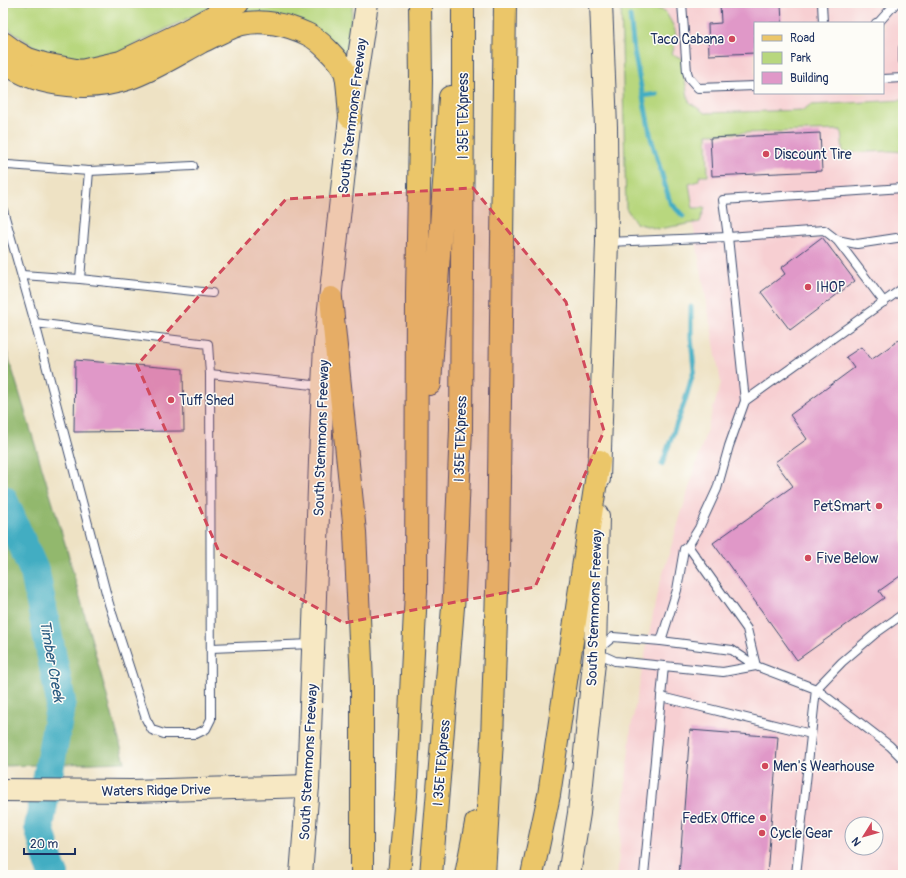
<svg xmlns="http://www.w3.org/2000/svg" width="906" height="878" viewBox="0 0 906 878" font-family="Pangolin,sans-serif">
  <rect width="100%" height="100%" fill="#fdfcf7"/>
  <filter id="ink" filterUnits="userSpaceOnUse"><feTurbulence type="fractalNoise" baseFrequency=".025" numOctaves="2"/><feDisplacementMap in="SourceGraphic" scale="8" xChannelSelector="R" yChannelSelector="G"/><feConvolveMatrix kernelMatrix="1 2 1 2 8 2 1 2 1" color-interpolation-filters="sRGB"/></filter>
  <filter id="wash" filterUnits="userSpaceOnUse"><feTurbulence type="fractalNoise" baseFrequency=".012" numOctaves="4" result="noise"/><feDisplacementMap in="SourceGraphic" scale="16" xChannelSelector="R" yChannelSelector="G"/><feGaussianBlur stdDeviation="0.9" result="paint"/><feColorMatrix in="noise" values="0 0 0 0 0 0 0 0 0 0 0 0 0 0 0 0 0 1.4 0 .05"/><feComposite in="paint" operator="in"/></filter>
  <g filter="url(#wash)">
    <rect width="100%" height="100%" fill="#eee2c4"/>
    <!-- built -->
    <path fill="#f7cfd2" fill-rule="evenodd" d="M654,3H903V875H617L631,728L657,593L721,383ZM755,23H883V93H755ZM852,824H876V848H852Z"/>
    <!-- green -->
    <g fill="#b8d77e" stroke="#6a836e">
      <polygon points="3,3 219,3 97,63 54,60 10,30 3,21"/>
      <polygon points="251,3 353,3 347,53 343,57 323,35 228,16"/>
      <path d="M621,3H657L658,9L665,11C676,30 679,33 672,54L681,58L689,102L705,113L803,110L810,105L903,100V152L891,151L843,153L841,130L707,134L708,176H700L698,181L689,184L693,208H705L700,222L658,229L636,223L626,208Z"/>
    </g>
    <!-- forest -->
    <polygon fill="#92b86d" stroke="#567466" points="3,339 67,550 125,762 3,766"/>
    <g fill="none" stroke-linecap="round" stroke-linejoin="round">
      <!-- stream -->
      <g stroke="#43adc2" stroke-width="5">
        <polyline points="630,16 634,51 651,138 670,202 683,216"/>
        <polyline points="643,96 657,94"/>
        <polyline points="662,464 685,401 694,370 691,337 691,307"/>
      </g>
      <!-- river -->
      <polyline stroke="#43adc2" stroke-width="30" points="3,500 35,573 61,702 39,827 51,869 54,875"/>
    </g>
    <g id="blocks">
      <!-- building -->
      <g fill="#e098c8">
        <polygon points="720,3 781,3 782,23 755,23 755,53 709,55 708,24 721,23"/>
        <polygon points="820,133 822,171 712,176 710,138"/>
        <polygon points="822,237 855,281 790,330 761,292 785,274 781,268"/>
        <polygon points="903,337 903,574 879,591 884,598 797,660 713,543 793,486 775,462 807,439 790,415 854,368 846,357 861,347 871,360"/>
        <polygon points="75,360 183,369 184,431 74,432"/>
        <polygon points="690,730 778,737 767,875 679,875"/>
      </g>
    </g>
  </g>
  <g filter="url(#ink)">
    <use href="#blocks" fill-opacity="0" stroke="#3b4a6d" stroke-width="1"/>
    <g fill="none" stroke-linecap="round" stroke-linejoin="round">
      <defs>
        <g id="lane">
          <polyline points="682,3 687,72 689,78 698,88 755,86"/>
          <polyline points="822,3 823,23"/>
          <polyline points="876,23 879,22 896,3"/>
          <polyline points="903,48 903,61"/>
          <polyline points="883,79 903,78"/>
          <polyline points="3,167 8,165 89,171 193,166"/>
          <polyline points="3,210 35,323 109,604 146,719 152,730 164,734 196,734 206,729 211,719 210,374 208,344 35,323"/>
          <polyline points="837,240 857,244 903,237"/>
          <polyline points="608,242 728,237 745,401"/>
          <polyline points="22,275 80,279 212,293"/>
          <polyline points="80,279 89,171"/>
          <polyline points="884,302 837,240 824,230 728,237 723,200 903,188"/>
          <polyline points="210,374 322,386"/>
          <polyline points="688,546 747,629 756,666"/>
          <polyline points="661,641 677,590 684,549 688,546 699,528 717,489 729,446 745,401 903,288"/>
          <polyline points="211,648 312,644"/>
          <polyline points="756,666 723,672 615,661 595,652 613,637 661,641 732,650 756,666 816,689 890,746 903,759"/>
          <polyline points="661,697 811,734"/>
          <polyline points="644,875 664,666"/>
          <polyline points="796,875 816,689 842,662 876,633 903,614"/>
        </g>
        <g id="secondary">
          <polyline points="599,479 607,242 606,127 601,3"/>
          <polyline points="3,790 131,791 308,786"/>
          <polyline points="301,875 308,786 322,407 325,345 350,117 367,3"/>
          <polyline points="569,875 579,813 595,652 598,516"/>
        </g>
        <g id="primary">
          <polyline points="3,43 14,51 28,59 44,64 81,71 121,62 188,30 238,3"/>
          <path d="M3,61C21,75 45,83 68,85C123,91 155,67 201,42C212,37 230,27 242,24C263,19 288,25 307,34C319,39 339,60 345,72C348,80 349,107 350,117"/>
        </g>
        <g id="highway">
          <polyline points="331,298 355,532 362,682 362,875"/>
          <polyline points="430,384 450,97"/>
          <polyline points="399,875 406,796 416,591 417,293 421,81 420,3"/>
          <polyline points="431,875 454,595 461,429 463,90 463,3"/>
          <polyline points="466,875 476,823"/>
          <polyline points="484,875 492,740 498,560 505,3"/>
          <polyline points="532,875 549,795 599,461"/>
        </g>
      </defs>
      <!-- lane casing -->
      <use href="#lane" stroke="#3b4a6d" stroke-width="10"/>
      <!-- secondary casing -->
      <use href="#secondary" stroke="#3b4a6d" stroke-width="24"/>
      <!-- primary casing -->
      <use href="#primary" stroke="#3b4a6d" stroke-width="24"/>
      <!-- highway casing -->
      <use href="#highway" stroke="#3b4a6d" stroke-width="24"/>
      <!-- lane -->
      <use href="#lane" stroke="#fff" stroke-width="8"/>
      <!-- secondary -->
      <use href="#secondary" stroke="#f7e8c3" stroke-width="22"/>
      <!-- primary -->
      <use href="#primary" stroke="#ebc669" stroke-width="22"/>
      <!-- highway -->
      <use href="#highway" stroke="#ebc669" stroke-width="22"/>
    </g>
  </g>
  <!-- marked area -->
  <path fill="#d1495b" fill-opacity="0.2" stroke="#d1495b" stroke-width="3" stroke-dasharray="8 5" stroke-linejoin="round" d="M473,188L566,302L604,431L535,587L344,623L220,554L137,365L286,199Z"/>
  <!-- markers -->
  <g fill="#d1495b" stroke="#fdfcf7" stroke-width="1.5">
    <circle cx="732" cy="39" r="4"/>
    <circle cx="766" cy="154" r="4"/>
    <circle cx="808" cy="287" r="4"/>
    <circle cx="171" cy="400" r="4"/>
    <circle cx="879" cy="506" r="4"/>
    <circle cx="808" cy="558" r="4"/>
    <circle cx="765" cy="766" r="4"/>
    <circle cx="763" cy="818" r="4"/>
    <circle cx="762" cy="833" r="4"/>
  </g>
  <g text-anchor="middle" stroke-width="3" stroke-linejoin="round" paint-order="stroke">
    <!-- poi labels -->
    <g font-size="14" fill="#1b2f5e" stroke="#fdfcf7" text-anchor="start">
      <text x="724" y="44" text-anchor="end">Taco Cabana</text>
      <text x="774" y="159">Discount Tire</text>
      <text x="816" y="292">IHOP</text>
      <text x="179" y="405">Tuff Shed</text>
      <text x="871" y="511" text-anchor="end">PetSmart</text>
      <text x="816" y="563">Five Below</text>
      <text x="773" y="771">Men's Wearhouse</text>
      <text x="755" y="823" text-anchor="end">FedEx Office</text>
      <text x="770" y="838">Cycle Gear</text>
    </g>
    <!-- street labels -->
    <g font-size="14" fill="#1b2f5e" stroke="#fdfcf7">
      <text transform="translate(352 116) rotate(-83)" y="5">South Stemmons Freeway</text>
      <text transform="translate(463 116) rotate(-90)" y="5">I 35E TEXpress</text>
      <text transform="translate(321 438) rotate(-88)" y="5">South Stemmons Freeway</text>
      <text transform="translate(460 439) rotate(-88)" y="5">I 35E TEXpress</text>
      <text transform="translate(594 608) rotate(-88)" y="5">South Stemmons Freeway</text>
      <text transform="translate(308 762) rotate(-87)" y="5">South Stemmons Freeway</text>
      <text transform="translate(441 763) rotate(-85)" y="5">I 35E TEXpress</text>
      <text transform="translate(156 790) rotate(-1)" y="5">Waters Ridge Drive</text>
    </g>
    <!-- water labels -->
    <g font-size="15" font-style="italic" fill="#295b81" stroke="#fdfcf7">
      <text transform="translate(52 661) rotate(80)" y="5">Timber Creek</text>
    </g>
  </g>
  <!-- margin -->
  <rect width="906" height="878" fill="none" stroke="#fdfcf7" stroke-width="16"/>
  <!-- legend -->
  <rect x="754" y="22" width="130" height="72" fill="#fdfcf7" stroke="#a3aaba"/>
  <rect x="762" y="35" width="20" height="6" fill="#ebc669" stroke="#a3aaba"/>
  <text x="790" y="42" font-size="12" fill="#1b2f5e">Road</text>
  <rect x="762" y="52" width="20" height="12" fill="#b8d77e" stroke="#a3aaba"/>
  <text x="790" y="62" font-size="12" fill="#1b2f5e">Park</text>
  <rect x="762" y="72" width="20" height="12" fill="#e098c8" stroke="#a3aaba"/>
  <text x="790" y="82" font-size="12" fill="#1b2f5e">Building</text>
  <!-- north arrow -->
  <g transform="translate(864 836) rotate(233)"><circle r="19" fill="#fdfcf7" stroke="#a3aaba"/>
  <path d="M0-3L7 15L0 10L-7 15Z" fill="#d1495b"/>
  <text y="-6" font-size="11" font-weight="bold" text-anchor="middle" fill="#1b2f5e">N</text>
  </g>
  <!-- scale -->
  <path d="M24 848v6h51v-6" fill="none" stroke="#1b2f5e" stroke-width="2"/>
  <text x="30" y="848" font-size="12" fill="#1b2f5e" stroke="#fdfcf7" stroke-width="3" paint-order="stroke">20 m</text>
</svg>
